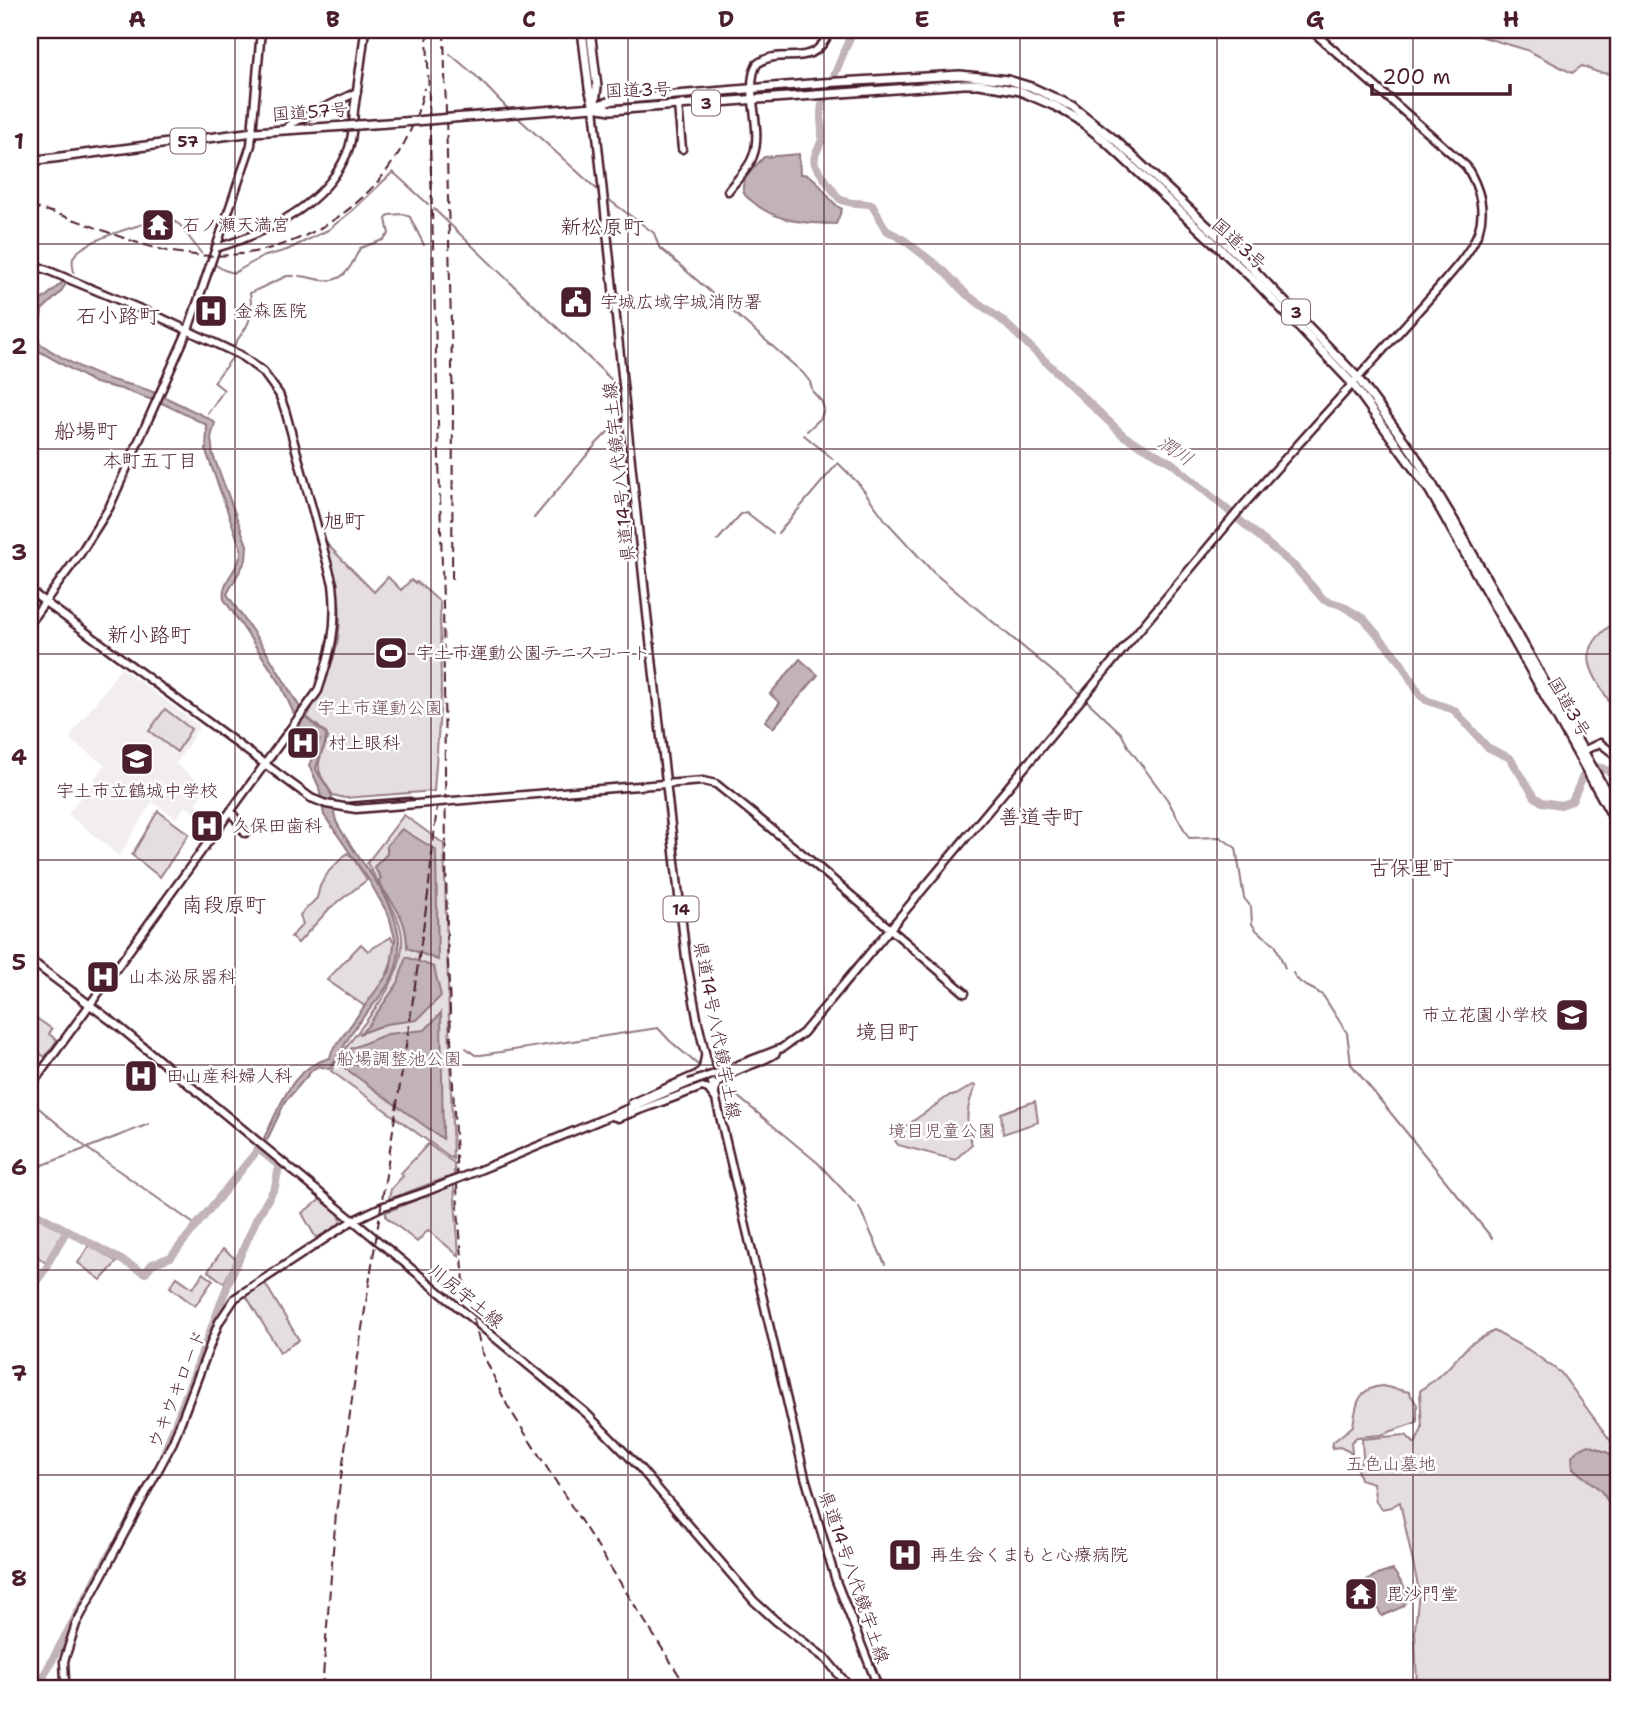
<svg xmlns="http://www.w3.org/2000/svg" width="1648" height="1719" viewBox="0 0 1648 1719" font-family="'Shantell Sans','Klee One',sans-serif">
  <rect width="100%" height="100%" fill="#fff"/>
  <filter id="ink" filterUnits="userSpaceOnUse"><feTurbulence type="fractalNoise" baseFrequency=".0143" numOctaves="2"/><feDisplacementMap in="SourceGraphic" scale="14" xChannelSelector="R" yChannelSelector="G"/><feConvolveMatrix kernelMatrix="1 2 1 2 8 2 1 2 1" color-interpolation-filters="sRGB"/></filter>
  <g filter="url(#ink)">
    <!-- built -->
    <polygon fill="#f2eeef" points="121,668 200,726 176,764 206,787 196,803 203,809 199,816 185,806 176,818 152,802 119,856 68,814 105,765 70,740 71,735"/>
    <!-- green -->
    <g fill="#e5dee0" stroke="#987e86" stroke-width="2">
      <polygon points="1459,30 1618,30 1618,75 1597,72 1582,66 1572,73 1527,50"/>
      <path d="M326,543L374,592L388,577L401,590L411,580L415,583L417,582L440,602L441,697L434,791L345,798L333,795C315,768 315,768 328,738L326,733L307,717C327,680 346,640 338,596C335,580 325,558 326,543Z"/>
      <path d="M1618,620V719C1599,675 1564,656 1618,620Z"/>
      <polygon points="165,709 191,729 177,752 149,731"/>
      <polygon points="158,811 189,834 160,877 132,855"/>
      <path d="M404,815L444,844L453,1159L331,1071C356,1025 419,975 398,920C390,900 377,881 367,863Z"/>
      <polygon points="347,853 353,858 367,880 330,908 298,943 291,937 303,924 300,915 317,898 320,886 329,871"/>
      <path d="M391,937L392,940L395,941C392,971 384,983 366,1007L327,980L361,944L368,951Z"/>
      <polygon points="32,1015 52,1029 49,1034 57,1040 45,1057 30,1046 30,1018"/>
      <path d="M973,1085L976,1086C966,1105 965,1125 972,1144L955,1160L898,1145L892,1136L950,1095H956Z"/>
      <polygon points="1035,1101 1038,1122 1003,1134 1001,1113"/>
      <polygon points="428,1144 454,1163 454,1175 389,1199 391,1189 403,1176 401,1173"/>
      <polygon points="454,1185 459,1256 428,1230 417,1242 386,1217 386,1212"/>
      <polygon points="321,1199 339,1214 341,1221 337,1226 316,1238 302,1213"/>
      <polygon points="30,1212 64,1231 46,1263 32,1253 30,1254"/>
      <polygon points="89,1245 117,1262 101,1280 78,1263"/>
      <polygon points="223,1249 236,1259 224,1283 208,1271"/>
      <polygon points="203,1273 213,1280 195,1306 170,1287 177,1277 193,1288"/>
      <polygon points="263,1280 299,1340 280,1352 245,1294"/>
      <polygon points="1494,1331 1529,1350 1561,1373 1618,1451 1618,1689 1417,1689 1415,1629 1419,1591 1400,1502 1391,1507 1382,1509 1376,1502 1373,1483 1360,1479 1357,1469 1363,1458 1362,1439 1406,1435 1415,1444 1422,1429 1420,1391 1446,1370 1470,1344"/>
      <path d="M1382,1386L1409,1392L1417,1405V1422L1381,1435L1357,1437L1351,1442L1352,1453L1340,1447L1332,1448L1333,1442L1353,1426C1356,1406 1357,1388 1382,1386Z"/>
    </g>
    <!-- water -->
    <g fill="#c1b3b6" stroke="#91787e" stroke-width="2">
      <path d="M799,154L800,174C820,173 825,201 842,209L836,224C806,223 776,223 752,201C748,198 743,195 743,189C742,177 757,165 764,157Z"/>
      <path d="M64,281L67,282L60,293L42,310L38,342C65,361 95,377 127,384C153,389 184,407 208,418L215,423L211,438L213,455L247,545L246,560L227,594L266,651L307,719L326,734C327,746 318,757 316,769C320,777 326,784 330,792C335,801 332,813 337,823C360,867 413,911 396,967C390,988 371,1007 357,1025C348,1037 337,1061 329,1069L319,1066L313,1069L285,1102L267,1140L264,1138C281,1105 291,1068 330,1058L332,1051L390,971L395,939L389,916L370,882L324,815L319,787L309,765L320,740L300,727L280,683L224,599C220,580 242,568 241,549L206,451L207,425L164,404L121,389L95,383L39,351L32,335L33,313L30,306V283L39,300H42Z"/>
      <polygon points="800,659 818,675 773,728 765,721 780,703 770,694"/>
      <path d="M402,829L436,850L438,960L407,948C407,914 392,905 378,881L381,878L374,867L387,854V845Z"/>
      <polygon points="406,957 434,967 441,996 417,1020 386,1024 359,1034 367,1027 398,983"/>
      <polygon points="441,1013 443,1139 342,1066 344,1055 352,1048 387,1034 425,1030"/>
      <path d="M1589,1445L1613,1455L1618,1471V1512L1612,1510C1601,1484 1591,1485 1573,1468L1572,1456L1578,1450Z"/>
      <path d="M1393,1570L1407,1591L1408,1600L1402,1607L1382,1616C1374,1605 1373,1593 1367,1581L1374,1576Z"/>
    </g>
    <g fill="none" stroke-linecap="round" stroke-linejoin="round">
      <!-- stream -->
      <g stroke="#91787e" stroke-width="2">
        <polyline points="450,54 476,76 510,111"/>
        <polyline points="517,117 601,193"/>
        <polyline points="605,197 654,233 659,247 803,373 810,382 813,392 822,402 824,409 821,418 807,431"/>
        <polyline points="434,209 619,387 622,418 597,443 534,518"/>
        <polyline points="172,220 180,225 201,253"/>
        <polyline points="214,264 224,270 234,273 262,257 287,250 328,230 352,211 393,172 428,204"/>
        <path d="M74,272C73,267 71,261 74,256C85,239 145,223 165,219"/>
        <path d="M299,276C308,276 312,279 321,280C346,283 351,266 360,248L383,240L389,234L386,219L389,215L403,214L410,217L424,245"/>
        <path d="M234,347C236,340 239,338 243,332C252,320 252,308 250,293L287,276H294"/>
        <polyline points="208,413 224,390 214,382 232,358"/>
        <polyline points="804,435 833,459"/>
        <polyline points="778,533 838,463 859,484 886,521 934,573 1081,695"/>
        <polyline points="717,541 741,514 746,512 773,533"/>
        <polyline points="1086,700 1121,733 1129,748 1167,799 1189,838 1220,837 1236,848 1244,898 1251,907 1252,924 1257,931 1275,944 1285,968"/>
        <path d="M1293,973C1299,987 1315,987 1324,997L1347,1033L1351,1064L1492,1238"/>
        <polyline points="466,1048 475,1055 481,1055 658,1028 670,1041 698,1065"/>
        <polyline points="725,1086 818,1163 855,1203"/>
        <polyline points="34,1104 88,1149 197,1226"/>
        <polyline points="30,1170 149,1124"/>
        <polyline points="859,1207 885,1264"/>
      </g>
      <!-- river -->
      <g stroke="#c1b3b6" stroke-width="8">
        <path d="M853,30L822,105C819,117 823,127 822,138C821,147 812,154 815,164C816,167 838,198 840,199C849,205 862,202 872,205L886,230L904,240L943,270L966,294L1003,321L1124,436L1172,463L1294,566L1324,600L1341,605L1364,619L1400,661L1420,695L1426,700L1454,710L1487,747L1510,758L1535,797L1542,802L1561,805L1572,801L1583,776L1594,767L1602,768L1618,776"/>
        <polyline points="30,1210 145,1273 152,1264 171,1257 260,1147"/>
        <polyline points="49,1261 67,1230"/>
        <polyline points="36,1282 47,1267"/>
        <polyline points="161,1461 230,1279 256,1220 275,1187 279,1166 262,1152"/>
        <polyline points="56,1689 42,1679 114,1546"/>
      </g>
      <defs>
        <g id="secondary">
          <polyline points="678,105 682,149"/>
          <polyline points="285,129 294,122 357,92"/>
          <path d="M728,191C736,180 749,169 753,156C764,128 743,89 757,64C781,45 814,73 830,30"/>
          <path d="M216,248C269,232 329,204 349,148C353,136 353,123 354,110C358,83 362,57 365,30"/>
          <path d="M30,263L155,315L240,355L263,372L279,394L285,410L333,584C338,625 331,653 318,691L30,1087"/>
          <polyline points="30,591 311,798"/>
          <polyline points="30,622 80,554 109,508 188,330 251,145 261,30"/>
          <polyline points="1581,752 1600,743 1618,757"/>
          <polyline points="549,793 703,781 716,784 804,855 965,993"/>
          <polyline points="348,807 410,802"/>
          <polyline points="231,811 245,833"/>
          <polyline points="30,960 118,1026 586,1413 639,1467 754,1601 776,1621 826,1659 851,1689"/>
          <path d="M717,1073L782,1048L803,1033L1241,508L1435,292C1472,249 1501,222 1466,166L1311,30"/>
          <path d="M715,1092C716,1071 760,1066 776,1053"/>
          <polyline points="632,1103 698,1074 703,1068 705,1057"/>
          <polyline points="612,1116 618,1118 702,1087 708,1089 715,1098"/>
          <polyline points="507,1159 689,1083"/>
          <polyline points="69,1689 65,1681 64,1661 76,1624 173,1442 219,1322 235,1298 352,1221 381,1207 425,1192"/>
        </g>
        <polyline id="primary" points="594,107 647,614 686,958 698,1023 805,1477 836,1581 879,1689"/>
        <g id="highway">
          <polyline points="582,30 589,88 594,107"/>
          <polyline points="590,30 597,87 595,102"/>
          <polyline points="594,106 615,100 822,83 960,75 1008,80 1031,87 1072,106 1115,140 1249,265 1357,377 1414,454 1453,519 1618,813"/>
          <polyline points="452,118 594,107 611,110 963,84 979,84 1020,91 1057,107 1078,119 1105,141 1257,283 1352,383 1430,491 1618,826"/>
          <polyline points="358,125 402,122"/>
          <polyline points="30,161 254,132 346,126"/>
        </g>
      </defs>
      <!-- secondary casing -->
      <use href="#secondary" stroke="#4a1f2b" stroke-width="11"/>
      <!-- primary casing -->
      <use href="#primary" stroke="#4a1f2b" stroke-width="11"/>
      <!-- highway casing -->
      <use href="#highway" stroke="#4a1f2b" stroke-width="12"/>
      <!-- secondary -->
      <use href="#secondary" stroke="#fff" stroke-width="6"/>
      <!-- primary -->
      <use href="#primary" stroke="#fff" stroke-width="6"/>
      <!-- highway -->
      <use href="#highway" stroke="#fff" stroke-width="7"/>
      <!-- rail -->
      <g stroke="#4a1f2b" stroke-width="2" stroke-dasharray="10 5" stroke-linecap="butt">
        <polyline points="427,30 443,602 447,936 458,1210 464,1281 482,1352 507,1405 688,1689"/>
        <polyline points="444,30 453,409 452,579"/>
        <path d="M30,207C77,216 120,241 168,251C282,275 400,205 424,88"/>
        <polyline points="322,1689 336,1513 361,1335 409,1027 428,894 437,806"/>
      </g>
      <defs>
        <g id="secondary-bridge">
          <polyline points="311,798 326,804 356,809 549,793"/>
          <polyline points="689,1083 717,1073"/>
          <polyline points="425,1192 507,1159"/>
        </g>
        <g id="highway-bridge">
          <polyline points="402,122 452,118"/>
          <polyline points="346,126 358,125"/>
        </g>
      </defs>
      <!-- secondary-bridge casing -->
      <use href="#secondary-bridge" stroke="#4a1f2b" stroke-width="11" stroke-linecap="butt"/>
      <!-- highway-bridge casing -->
      <use href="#highway-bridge" stroke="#4a1f2b" stroke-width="12" stroke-linecap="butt"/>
      <!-- secondary-bridge -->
      <use href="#secondary-bridge" stroke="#fff" stroke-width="6"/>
      <!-- highway-bridge -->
      <use href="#highway-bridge" stroke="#fff" stroke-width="7"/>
    </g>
  </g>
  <!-- grid -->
  <path fill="none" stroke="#4a1f2b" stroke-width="2" stroke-opacity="0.55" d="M235,30V1689M431,30V1689M628,30V1689M824,30V1689M1020,30V1689M1217,30V1689M1413,30V1689M30,244H1618M30,449H1618M30,654H1618M30,860H1618M30,1065H1618M30,1270H1618M30,1475H1618"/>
  <!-- icons -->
  <defs>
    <symbol id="temple-square" viewBox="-11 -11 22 22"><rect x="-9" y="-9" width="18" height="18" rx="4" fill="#4a1f2b" stroke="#fff"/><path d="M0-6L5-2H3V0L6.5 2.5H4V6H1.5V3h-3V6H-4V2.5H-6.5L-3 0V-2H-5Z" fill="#fff"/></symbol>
    <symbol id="civic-square" viewBox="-11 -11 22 22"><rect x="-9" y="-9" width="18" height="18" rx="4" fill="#4a1f2b" stroke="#fff"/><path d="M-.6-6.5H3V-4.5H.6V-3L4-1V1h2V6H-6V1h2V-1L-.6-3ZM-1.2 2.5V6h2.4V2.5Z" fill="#fff"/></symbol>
    <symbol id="hospital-square" viewBox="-11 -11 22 22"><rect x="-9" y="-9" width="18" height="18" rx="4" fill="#4a1f2b" stroke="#fff"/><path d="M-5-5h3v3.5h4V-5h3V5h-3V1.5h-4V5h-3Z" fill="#fff"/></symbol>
    <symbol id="stadium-square" viewBox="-11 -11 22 22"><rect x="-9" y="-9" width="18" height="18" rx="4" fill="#4a1f2b" stroke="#fff"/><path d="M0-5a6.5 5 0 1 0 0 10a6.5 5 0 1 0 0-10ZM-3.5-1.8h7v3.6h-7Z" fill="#fff"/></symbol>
    <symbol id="school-square" viewBox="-11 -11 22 22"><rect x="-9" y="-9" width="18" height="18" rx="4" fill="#4a1f2b" stroke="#fff"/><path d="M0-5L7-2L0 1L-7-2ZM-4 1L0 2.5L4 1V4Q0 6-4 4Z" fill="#fff"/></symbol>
  </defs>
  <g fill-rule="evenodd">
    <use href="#temple-square" x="139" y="206" width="38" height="38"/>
    <use href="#civic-square" x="557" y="283" width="38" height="38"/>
    <use href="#hospital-square" x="192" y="292" width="38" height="38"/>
    <use href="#stadium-square" x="372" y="634" width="38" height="38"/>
    <use href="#hospital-square" x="284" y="724" width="38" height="38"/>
    <use href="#school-square" x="118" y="740" width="38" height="38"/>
    <use href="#hospital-square" x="188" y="807" width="38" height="38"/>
    <use href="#hospital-square" x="84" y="958" width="38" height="38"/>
    <use href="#school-square" x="1553" y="996" width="38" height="38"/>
    <use href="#hospital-square" x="122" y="1057" width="38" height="38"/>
    <use href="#hospital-square" x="886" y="1536" width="38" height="38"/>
    <use href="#temple-square" x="1342" y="1575" width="38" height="38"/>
  </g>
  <g text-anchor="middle" stroke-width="5" stroke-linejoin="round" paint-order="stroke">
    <!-- shield labels -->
    <g fill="#fff" stroke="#80626b" stroke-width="2">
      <rect x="692" y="90.5" width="28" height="25" rx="5"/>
      <rect x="170.5" y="128.5" width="35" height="25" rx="5"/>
      <rect x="1282" y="299.5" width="28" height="25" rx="5"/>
      <rect x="663.5" y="896.5" width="35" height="25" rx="5"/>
    </g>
    <g font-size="16" font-weight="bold" fill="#4a1f2b">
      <text x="706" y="109">3</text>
      <text x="188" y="147">57</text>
      <text x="1296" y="318">3</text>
      <text x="681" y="915">14</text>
    </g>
    <!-- street labels -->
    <g font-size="18" fill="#4a1f2b" stroke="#fff">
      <text transform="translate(638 90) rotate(-2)" y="6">国道3号</text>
      <text transform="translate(310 112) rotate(-4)" y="6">国道57号</text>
      <text transform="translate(1239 244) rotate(43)" y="6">国道3号</text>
      <text transform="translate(619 472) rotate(-96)" y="6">県道14号八代鏡宇土線</text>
      <text transform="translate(1569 707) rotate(60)" y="6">国道3号</text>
      <text transform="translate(717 1030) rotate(79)" y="6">県道14号八代鏡宇土線</text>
      <text transform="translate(466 1296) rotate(39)" y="6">川尻宇土線</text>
      <text transform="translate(177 1389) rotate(-68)" y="6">ウキウキロード</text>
      <text transform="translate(854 1577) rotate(71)" y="6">県道14号八代鏡宇土線</text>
    </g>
    <!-- poi labels -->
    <g font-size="18" fill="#4a1f2b" stroke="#fff" text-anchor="start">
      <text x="182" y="231">石ノ瀬天満宮</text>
      <text x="600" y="308">宇城広域宇城消防署</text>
      <text x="235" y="317">金森医院</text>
      <text x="416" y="659">宇土市運動公園テニスコート</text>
      <text x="328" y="749">村上眼科</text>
      <text x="137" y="797" text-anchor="middle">宇土市立鶴城中学校</text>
      <text x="232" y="832">久保田歯科</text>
      <text x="128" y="983">山本泌尿器科</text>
      <text x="1548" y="1021" text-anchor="end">市立花園小学校</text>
      <text x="166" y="1082">田山産科婦人科</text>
      <text x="930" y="1561">再生会くまもと心療病院</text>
      <text x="1386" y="1600">毘沙門堂</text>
    </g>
    <!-- park labels -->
    <g font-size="18" fill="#714f58" stroke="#fff">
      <text x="380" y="714">宇土市運動公園</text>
      <text x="399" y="1065">船場調整池公園</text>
      <text x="942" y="1137">境目児童公園</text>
      <text x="1391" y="1470">五色山墓地</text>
    </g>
    <!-- water labels -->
    <g font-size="19" font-style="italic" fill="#74535c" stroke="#fff">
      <text transform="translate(1176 450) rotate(34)" y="7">潤川</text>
    </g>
    <!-- neighbourhood labels -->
    <g font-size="19" fill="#4a1f2b" stroke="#fff">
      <text x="150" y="467">本町五丁目</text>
    </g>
    <!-- quarter labels -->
    <g font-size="21" fill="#4a1f2b" stroke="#fff">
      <text x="602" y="234">新松原町</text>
      <text x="118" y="323">石小路町</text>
      <text x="86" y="438">船場町</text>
      <text x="344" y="528">旭町</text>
      <text x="149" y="642">新小路町</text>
      <text x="1041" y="824">善道寺町</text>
      <text x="1411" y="875">古保里町</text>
      <text x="224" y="912">南段原町</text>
      <text x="887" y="1039">境目町</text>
    </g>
  </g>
  <!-- margin -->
  <rect width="1648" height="1719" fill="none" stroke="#fff" stroke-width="77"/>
  <!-- scale -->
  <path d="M1372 84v10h138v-10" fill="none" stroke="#4a1f2b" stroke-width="3.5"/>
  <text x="1382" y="84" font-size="21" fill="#4a1f2b" stroke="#ffffff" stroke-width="5" paint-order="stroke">200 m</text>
  <rect x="38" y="38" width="1572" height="1642" fill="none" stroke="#4a1f2b" stroke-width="2.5"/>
  <g font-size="23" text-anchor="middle" font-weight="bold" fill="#4a1f2b">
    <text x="137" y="27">A</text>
    <text x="333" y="27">B</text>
    <text x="529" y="27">C</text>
    <text x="726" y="27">D</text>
    <text x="922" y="27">E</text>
    <text x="1119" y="27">F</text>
    <text x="1315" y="27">G</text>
    <text x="1511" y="27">H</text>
    <text x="19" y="149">1</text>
    <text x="19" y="354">2</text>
    <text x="19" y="560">3</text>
    <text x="19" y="765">4</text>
    <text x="19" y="970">5</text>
    <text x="19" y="1175">6</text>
    <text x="19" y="1381">7</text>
    <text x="19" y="1586">8</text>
  </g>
</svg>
